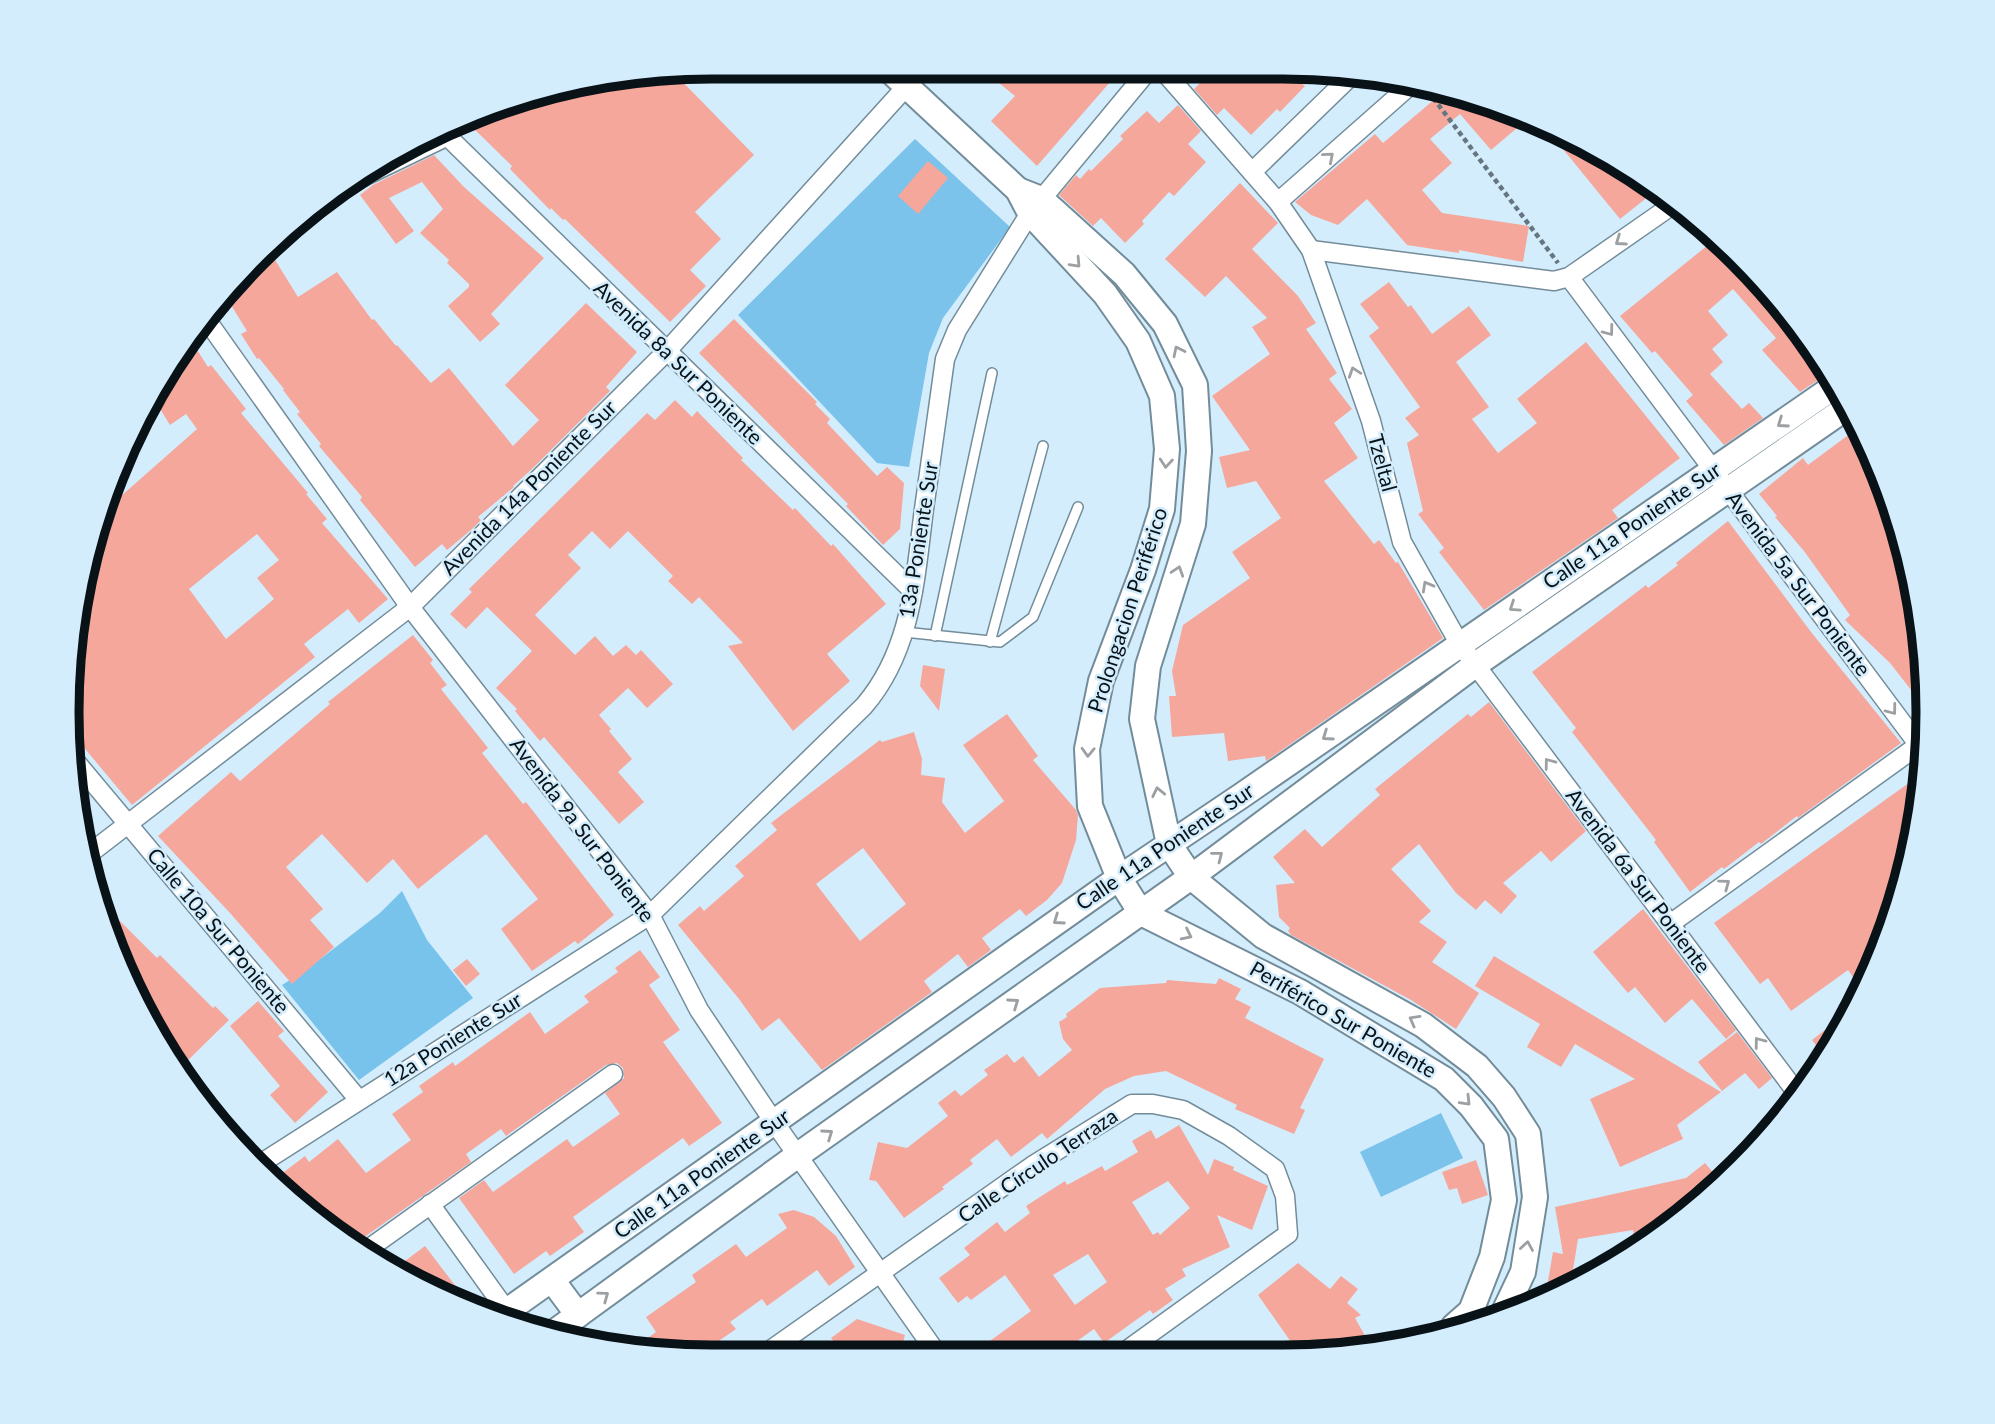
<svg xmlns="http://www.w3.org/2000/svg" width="1995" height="1424" viewBox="0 0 1995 1424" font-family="Lato,sans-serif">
  <rect width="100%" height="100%" fill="#d3edfd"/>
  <!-- green -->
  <g fill="#7bc3eb">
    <polygon points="915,139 1010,227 943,318 929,353 909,467 877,463 738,315"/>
    <polygon points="1441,1113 1463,1158 1381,1197 1360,1152"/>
  </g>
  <!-- forest -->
  <polygon fill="#77c3ec" points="402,891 427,940 473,998 359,1080 282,985 306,970 380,913"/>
  <!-- building -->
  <g fill="#f6a79b" fill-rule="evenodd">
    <polygon points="978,66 1124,66 1037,166 991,121 1015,96"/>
    <polygon points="1182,66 1283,66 1313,69 1300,82 1305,86 1280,112 1277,109 1251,135 1224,108 1217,115 1194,89 1200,83"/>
    <polygon points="673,72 754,155 695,212 721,239 690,270 706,286 670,322 565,219 563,220 551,208 550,210 510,169 512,166 468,123 522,99 528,105 546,88"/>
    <polygon points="1439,90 1524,122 1491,150 1460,114 1430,139 1452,163 1422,190 1442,213 1529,226 1523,262 1459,250 1459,253 1407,245 1367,199 1338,225 1311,215 1295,202 1375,134 1383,143 1442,93"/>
    <polygon points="1178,105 1201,131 1188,144 1206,162 1174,196 1169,192 1142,221 1144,224 1125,243 1101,218 1093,226 1059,195 1076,175 1080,179 1089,169 1091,171 1123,139 1120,136 1147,111 1159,123"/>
    <polygon points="1549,132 1606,153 1654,192 1620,219"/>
    <polygon points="434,155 464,187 544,258 491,314 500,324 480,342 448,306 469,287 469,284 447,263 449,260 420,233 443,209 422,182 389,198 414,231 396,244 360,195 373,185"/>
    <polygon points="928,161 948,178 918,214 898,196"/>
    <polygon points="1240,183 1278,223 1252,249 1298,296 1316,323 1306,329 1337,373 1329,379 1352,409 1334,423 1358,458 1324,481 1374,544 1379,540 1396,563 1398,562 1443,638 1266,761 1265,756 1228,761 1224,733 1172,737 1169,696 1176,696 1172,671 1183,625 1250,578 1232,552 1281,518 1256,481 1227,488 1219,457 1250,450 1212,396 1270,354 1252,327 1267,318 1226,276 1205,297 1165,259"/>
    <polygon points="1713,241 1768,286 1830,372 1800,392 1762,350 1776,338 1733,289 1708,311 1728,335 1712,349 1723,362 1710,374 1742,409 1749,403 1763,418 1724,445 1686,401 1693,395 1655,351 1652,353 1620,316"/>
    <polygon points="272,255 298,297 337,272 372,320 374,319 396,346 397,345 431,383 449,368 513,446 539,420 505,385 586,303 637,352 606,387 610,391 532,469 513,486 514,487 478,517 481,520 471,530 447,550 442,544 415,567 360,500 362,497 319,446 321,444 297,414 300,412 283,390 284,389 259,358 257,359 241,334 247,331 223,292 240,274"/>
    <polygon points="1389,282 1408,307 1411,305 1432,334 1469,306 1491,335 1456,362 1489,407 1472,419 1498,453 1537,423 1517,399 1586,342 1680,458 1612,510 1618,518 1484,610 1439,552 1444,548 1418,514 1423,511 1407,443 1419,435 1405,418 1420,407 1369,336 1379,328 1360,304"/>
    <polygon points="734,319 817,402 815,404 830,419 827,423 877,476 887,467 904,483 900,529 883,545 846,506 848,504 699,353"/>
    <path d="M192,342L208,367L211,365L246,409L241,413L308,493L306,494L327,519L322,523L388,599L359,623L348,609L304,644L315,657L132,805L76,738L72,628L103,512L197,429L186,414L170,425L157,404L167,398L162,390ZM257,534L279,560L257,578L274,599L226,639L189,589Z"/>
    <polygon points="675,400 692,417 697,411 743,458 741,460 793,510 795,508 831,546 833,544 886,604 827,654 850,681 793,731 728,646 743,643 699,597 692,604 668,581 673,576 628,531 610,549 592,531 568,555 581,568 535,615 575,655 595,636 613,656 626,645 636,655 641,650 673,684 647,708 628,688 599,715 611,729 609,731 632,759 618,772 644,802 619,824 544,737 540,741 515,711 517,709 496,688 532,651 487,607 466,629 450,614 472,592 469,589 647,413 655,420"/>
    <polygon points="1859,427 1894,504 1923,627 1926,709 1890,663 1845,620 1850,615 1804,551 1775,517 1777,516 1759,494 1803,458 1808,465"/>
    <polygon points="1728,521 1811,632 1901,743 1798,818 1797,816 1761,844 1759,842 1724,869 1722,867 1690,892 1654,842 1656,840 1572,732 1576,728 1532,672 1646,585 1648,588 1678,565 1676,563"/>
    <polygon points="413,635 433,660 430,663 447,685 441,689 488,748 482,753 523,804 526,802 614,915 578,944 575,941 532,971 501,929 538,899 486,834 418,889 393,859 367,883 322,834 286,867 323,909 310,920 334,947 292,984 230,913 158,836 231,772 240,781 330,704 328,702"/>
    <polygon points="923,665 945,669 939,711 920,686"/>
    <polygon points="1489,702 1586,831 1551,862 1541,851 1503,883 1517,896 1501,914 1485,900 1476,910 1456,893 1419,844 1391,869 1431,911 1419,922 1447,942 1432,962 1479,993 1456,1029 1411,1000 1291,935 1288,931 1290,928 1279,917 1276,885 1295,883 1273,857 1305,829 1322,847 1380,795 1375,789 1468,714 1471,717"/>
    <path d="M1007,714L1038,756L1033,760L1076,810L1078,815L1076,840L1062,883L1047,900L1026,916L1020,909L982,938L991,950L968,967L958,954L924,981L932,992L822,1070L779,1018L762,1031L739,999L678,925L700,906L704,911L744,876L735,866L777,830L771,823L880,740L882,742L914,732L922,759L921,775L945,778L942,802L965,833L1004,801L963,745ZM863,848L906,904L860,941L816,884Z"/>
    <polygon points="1924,772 1907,879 1864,992 1848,970 1791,1011 1768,978 1760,984 1714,923"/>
    <polygon points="101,902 157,958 160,955 213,1008 215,1006 229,1020 180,1068 133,998"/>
    <polygon points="1643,909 1736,1030 1726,1039 1692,999 1665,1023 1635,987 1628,993 1593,952"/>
    <polygon points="640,950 660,977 649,985 680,1030 663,1042 722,1123 689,1146 683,1138 573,1217 584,1232 550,1256 546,1251 514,1274 459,1198 484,1180 493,1192 567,1139 573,1147 620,1114 605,1093 624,1078 623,1068 617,1063 606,1065 506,1136 501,1129 466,1154 471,1162 353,1245 319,1224 306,1212 307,1210 280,1175 305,1156 309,1162 338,1139 366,1173 411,1140 392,1114 423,1092 419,1086 453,1062 455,1066 530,1012 545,1034 589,1002 584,996 618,972 615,968"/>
    <polygon points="1494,956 1691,1074 1721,1092 1677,1125 1683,1139 1620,1167 1590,1099 1635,1079 1575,1044 1561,1067 1527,1047 1540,1024 1475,986"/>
    <polygon points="467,959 480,974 466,986 453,970"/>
    <polygon points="1219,978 1241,989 1235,999 1251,1007 1245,1018 1324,1059 1300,1108 1305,1110 1294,1134 1235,1109 1237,1105 1166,1071 1134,1076 1105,1089 1047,1139 1042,1133 1011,1157 997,1139 970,1160 973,1164 942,1187 944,1189 904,1218 876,1181 869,1180 878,1142 907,1148 948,1116 938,1103 955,1090 961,1096 988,1075 984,1070 1007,1054 1014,1063 1023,1056 1039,1077 1072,1050 1063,1039 1059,1022 1067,1017 1066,1014 1100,988 1166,983 1167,980 1216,984"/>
    <polygon points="258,1001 284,1031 278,1036 328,1092 295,1123 270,1095 280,1086 230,1026"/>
    <polygon points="1852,1009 1854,1011 1825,1057 1812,1040"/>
    <polygon points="1737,1032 1772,1078 1759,1089 1745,1073 1722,1091 1698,1062"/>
    <path d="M1179,1125L1208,1175L1214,1159L1234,1167L1233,1170L1268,1186L1252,1230L1217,1215L1230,1247L1182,1269L1186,1276L1165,1289L1173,1300L1153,1314L1150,1310L1104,1343L1094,1329L1059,1354H972L1031,1311L1005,1275L971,1300L967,1296L958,1303L939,1278L970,1255L964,1248L997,1222L1005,1232L1030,1213L1026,1206L1065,1181L1067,1185L1102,1166L1105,1171L1138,1152L1132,1141L1151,1130L1156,1139ZM1168,1181L1190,1208L1160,1235L1158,1232L1153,1235L1132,1202ZM1088,1254L1107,1282L1075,1305L1053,1275Z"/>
    <polygon points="1476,1160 1488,1195 1462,1204 1457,1188 1449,1190 1442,1172"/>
    <polygon points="1705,1163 1722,1183 1709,1197 1657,1232 1634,1236 1633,1230 1578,1239 1571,1282 1567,1292 1540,1299 1548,1281 1553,1252 1563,1254 1555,1207 1686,1178"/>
    <polygon points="794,1210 814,1217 836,1236 855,1267 829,1286 817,1270 767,1306 762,1299 730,1322 736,1329 697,1356 670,1356 631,1350 656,1332 646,1317 696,1282 692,1275 736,1244 746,1257 787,1228 778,1214"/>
    <polygon points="425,1246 473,1309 427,1291 393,1270"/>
    <polygon points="1298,1263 1330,1289 1341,1276 1358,1289 1347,1303 1361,1315 1355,1318 1373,1350 1298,1352 1258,1295"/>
    <polygon points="857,1319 905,1335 900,1354 895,1352 891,1355 818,1355 835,1343 831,1338"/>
  </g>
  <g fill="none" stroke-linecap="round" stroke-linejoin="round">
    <defs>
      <g id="service">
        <polyline points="741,67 752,74"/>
        <polyline points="904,632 1000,642 1033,617 1078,507"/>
        <polyline points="935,636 992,373"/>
        <polyline points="990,642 1043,446"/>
      </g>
      <g id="minor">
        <polyline points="1160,67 1278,202 1311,250 1371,421 1402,542 1459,643 1800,1097"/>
        <polyline points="445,134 913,591"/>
        <polyline points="1252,172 1354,73"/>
        <polyline points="338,189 448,136"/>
        <polyline points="1278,202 1415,81"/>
        <polyline points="1311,250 1554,281 1569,277 1671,206"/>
        <polyline points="1569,277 1927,756"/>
        <polyline points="206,319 410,607 650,915 699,1010 774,1122 938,1355"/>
        <polyline points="76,762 359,1100"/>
        <polyline points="85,857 410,607 666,352 924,67"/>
        <polyline points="1670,924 1927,739"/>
        <path d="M257,1166L650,915L864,706C912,650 915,579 924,509C931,459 938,409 945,359L957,330L1030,213L1151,67"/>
        <polyline points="430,1204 507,1311"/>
        <polyline points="364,1252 613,1074"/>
        <polyline points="762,1356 1032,1166 1132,1104 1153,1104 1183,1110 1229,1136 1275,1169 1285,1196 1288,1234 1123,1353"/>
      </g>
      <g id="secondary">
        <polyline points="886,67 1018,190 1030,213 1105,294 1138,341 1162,396 1167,449 1162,509 1143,570 1101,681 1087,749 1090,806 1119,878 1141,913 1300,992 1444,1079 1471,1106 1496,1139 1504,1200 1492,1257 1471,1311 1454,1326"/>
        <polyline points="1018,190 1041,199 1124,274 1165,324 1195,385 1199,451 1193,524 1148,666 1142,719 1169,844 1191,877 1263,936 1423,1025 1477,1066 1504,1097 1528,1134 1535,1197 1523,1272 1505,1310"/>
        <polyline points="552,1280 578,1315"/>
        <polyline points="497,1318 1119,878 1241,796 1838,384"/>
        <polyline points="549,1336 798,1155 1191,877 1475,665 1849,406"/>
      </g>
    </defs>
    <!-- service casing -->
    <use href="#service" stroke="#738c9a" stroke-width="12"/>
    <!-- minor casing -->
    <use href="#minor" stroke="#738c9a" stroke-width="21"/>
    <!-- secondary casing -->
    <use href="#secondary" stroke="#738c9a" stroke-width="28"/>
    <!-- path -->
    <polyline stroke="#657680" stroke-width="4.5" stroke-dasharray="5 3.5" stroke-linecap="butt" points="1428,91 1558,263"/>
    <!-- service -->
    <use href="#service" stroke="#fff" stroke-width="9"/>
    <!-- minor -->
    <use href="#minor" stroke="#fff" stroke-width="18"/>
    <!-- secondary -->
    <use href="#secondary" stroke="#fff" stroke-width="24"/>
  </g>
  <!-- one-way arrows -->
  <defs><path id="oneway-chevron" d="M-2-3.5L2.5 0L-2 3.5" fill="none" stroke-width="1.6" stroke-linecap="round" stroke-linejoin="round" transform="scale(1.75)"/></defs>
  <g stroke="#9ca0a2">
    <use href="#oneway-chevron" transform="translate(1329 157) rotate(-41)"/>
    <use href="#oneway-chevron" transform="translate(1620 241) rotate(145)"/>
    <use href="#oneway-chevron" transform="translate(1076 263) rotate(47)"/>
    <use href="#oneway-chevron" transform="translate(1609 331) rotate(53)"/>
    <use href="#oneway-chevron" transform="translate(1178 351) rotate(-116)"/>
    <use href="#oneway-chevron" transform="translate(1354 372) rotate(-109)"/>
    <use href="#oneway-chevron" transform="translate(1782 423) rotate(145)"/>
    <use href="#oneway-chevron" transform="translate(1166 463) rotate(95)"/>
    <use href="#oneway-chevron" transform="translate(1178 571) rotate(-72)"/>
    <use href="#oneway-chevron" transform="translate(1427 586) rotate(-119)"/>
    <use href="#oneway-chevron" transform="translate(1514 607) rotate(146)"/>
    <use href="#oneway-chevron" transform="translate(1892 710) rotate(53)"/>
    <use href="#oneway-chevron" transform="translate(1327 736) rotate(145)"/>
    <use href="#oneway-chevron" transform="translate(1088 752) rotate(92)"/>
    <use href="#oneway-chevron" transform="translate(1549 763) rotate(-127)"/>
    <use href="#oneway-chevron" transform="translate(1158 792) rotate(-102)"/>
    <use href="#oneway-chevron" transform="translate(1218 856) rotate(-38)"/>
    <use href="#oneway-chevron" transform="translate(1725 884) rotate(-36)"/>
    <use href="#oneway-chevron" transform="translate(1058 920) rotate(145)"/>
    <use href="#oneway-chevron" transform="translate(1187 935) rotate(26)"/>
    <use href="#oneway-chevron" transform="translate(1014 1003) rotate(-35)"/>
    <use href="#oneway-chevron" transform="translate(1414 1020) rotate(-151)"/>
    <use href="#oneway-chevron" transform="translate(1759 1042) rotate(-127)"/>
    <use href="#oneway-chevron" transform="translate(1466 1101) rotate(46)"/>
    <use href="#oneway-chevron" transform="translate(828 1134) rotate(-35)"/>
    <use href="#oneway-chevron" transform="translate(1527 1246) rotate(-81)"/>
    <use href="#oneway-chevron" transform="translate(604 1296) rotate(-36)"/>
  </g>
  <g text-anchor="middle" stroke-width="5" stroke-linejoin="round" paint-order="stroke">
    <!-- street labels -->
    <g font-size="21" fill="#081217" stroke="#d3edfd">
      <text transform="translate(678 363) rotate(44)" y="7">Avenida 8a Sur Poniente</text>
      <text transform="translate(1382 463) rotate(75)" y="7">Tzeltal</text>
      <text transform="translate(529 488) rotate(-45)" y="7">Avenida 14a Poniente Sur</text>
      <text transform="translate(1632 526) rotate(-34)" y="7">Calle 11a Poniente Sur</text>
      <text transform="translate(919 540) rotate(-81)" y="7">13a Poniente Sur</text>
      <text transform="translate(1798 584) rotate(53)" y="7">Avenida 5a Sur Poniente</text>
      <text transform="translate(1128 610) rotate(-72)" y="7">Prolongacion Periférico</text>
      <text transform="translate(582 830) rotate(53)" y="7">Avenida 9a Sur Poniente</text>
      <text transform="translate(1165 847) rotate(-34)" y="7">Calle 11a Poniente Sur</text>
      <text transform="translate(1638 881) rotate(53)" y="7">Avenida 6a Sur Poniente</text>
      <text transform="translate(218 931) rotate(50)" y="7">Calle 10a Sur Poniente</text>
      <text transform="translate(1343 1020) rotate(30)" y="7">Periférico Sur Poniente</text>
      <text transform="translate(453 1040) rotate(-32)" y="7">12a Poniente Sur</text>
      <text transform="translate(1038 1166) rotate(-34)" y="7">Calle Círculo Terraza</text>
      <text transform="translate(702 1174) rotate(-35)" y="7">Calle 11a Poniente Sur</text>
    </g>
  </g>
  <!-- crop -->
  <path d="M0 0H1995V1424H0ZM712 79H1283A633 633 0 0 1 1916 712V712A633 633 0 0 1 1283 1345H712A633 633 0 0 1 79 712V712A633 633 0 0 1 712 79Z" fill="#d3edfd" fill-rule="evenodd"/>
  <path fill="none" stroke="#081217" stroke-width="9" d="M712 79H1283A633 633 0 0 1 1916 712V712A633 633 0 0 1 1283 1345H712A633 633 0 0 1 79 712V712A633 633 0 0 1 712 79Z"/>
</svg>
